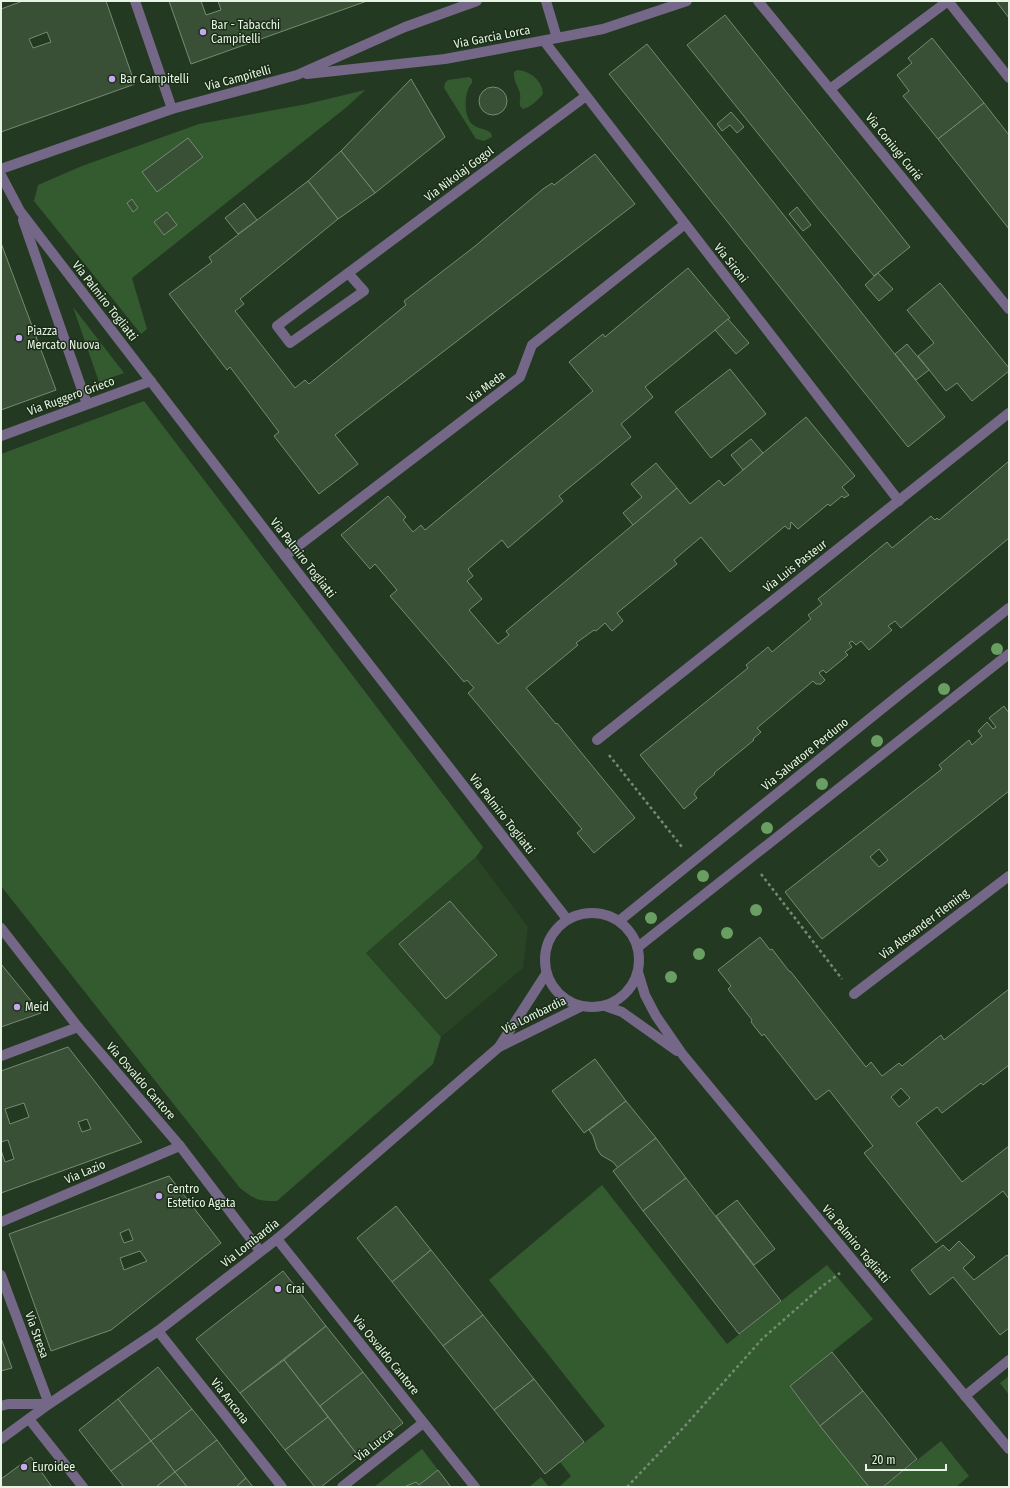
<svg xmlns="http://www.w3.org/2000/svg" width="1010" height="1488" viewBox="0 0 1010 1488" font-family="'Fira Sans Condensed',sans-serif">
  <rect width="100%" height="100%" fill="#243921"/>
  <!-- built -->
  <polygon fill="#294325" points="476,857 528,927 523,968 441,1037 366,953"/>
  <!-- green -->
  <g fill="#345b2f">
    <path d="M517,70C529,70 543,81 543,94C538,100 531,107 523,109L520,106C519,102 521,97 520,93C518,86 513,80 514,72Z"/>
    <path d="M469,77L472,79V83C464,91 463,115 472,124C477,129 485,128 491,133L492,137L484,141L476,139L444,88L445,83L448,80Z"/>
    <polygon points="365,90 348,106 132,278 147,329 141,334 34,201 38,185 82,166 199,124 307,104"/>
    <polygon points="73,307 124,373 99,382"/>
    <path d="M144,401L483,847L476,857L366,953L441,1037L433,1064L277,1201C257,1201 256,1200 240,1188L1,886V454Z"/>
    <polygon points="602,1185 727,1344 827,1265 873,1319 790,1386 869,1487 559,1487 571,1476 560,1462 605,1426 489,1280"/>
    <polygon points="1009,1376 1009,1395 1000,1383"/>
    <polygon points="941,1441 969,1476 956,1487 883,1487"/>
    <polygon points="422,1449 438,1470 419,1485 416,1482 404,1487 374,1487"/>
    <polygon points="541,1477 549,1487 529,1487"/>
  </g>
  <!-- building -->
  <g fill="#394f36" stroke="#758c71" fill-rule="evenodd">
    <path d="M23,1H106L135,84L1,132V9ZM47,32L51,42L33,48L29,39Z"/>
    <polygon points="169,1 201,1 206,15 221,10 218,1 367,1 191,64"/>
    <polygon points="996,1 1009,1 1009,18"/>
    <polygon points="725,15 910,247 874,276 816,206 687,45"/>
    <polygon points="932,38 984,103 938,139 903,96 909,91 897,75 912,63 908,58"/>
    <polygon points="647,44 945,417 908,447 609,74"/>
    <polygon points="411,79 445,137 375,193 341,151"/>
    <circle cx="493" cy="101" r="14"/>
    <polygon points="984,103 1009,135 1009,229 938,139"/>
    <polygon points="731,112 744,127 737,133 730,125 722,131 717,124"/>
    <polygon points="188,138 203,157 157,192 142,172"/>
    <polygon points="341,151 375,193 338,219 308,181"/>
    <polygon points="595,154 635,204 335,435 358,464 319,494 274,436 279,432 230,367 227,370 169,294 212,262 209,257 308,181 338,219 240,299 244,304 235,311 295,388 305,380 309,384 406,305 404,301 474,247 543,189 552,183 554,185"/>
    <polygon points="132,199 138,208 133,212 127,203"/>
    <polygon points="244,203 257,220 238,234 225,218"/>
    <polygon points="797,207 811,225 803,231 789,214"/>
    <polygon points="167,212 177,225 164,235 154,222"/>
    <polygon points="1,243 56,390 1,410"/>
    <polygon points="688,268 730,318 645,387 653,397 621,424 631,437 559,496 563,501 508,548 502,540 468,569 473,576 467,581 482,599 469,610 498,644 509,635 506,631 677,488 690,504 719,480 724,486 806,417 855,476 842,487 849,495 844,498 842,496 830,506 828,504 798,529 791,522 790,529 788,529 785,526 730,572 701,537 674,560 677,564 617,613 623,621 612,631 605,623 596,631 594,630 576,643 578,645 526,688 556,724 557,723 635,818 594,853 577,833 582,829 468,693 474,688 467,680 464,682 390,596 397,590 375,564 370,569 341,535 388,496 406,517 403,520 413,532 421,525 425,530 593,391 569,362 603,334 605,337"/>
    <polygon points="878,273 893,289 879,301 865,285"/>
    <polygon points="940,283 1009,368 1009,371 972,401 957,383 946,391 918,356 934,343 907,310"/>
    <polygon points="728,319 749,343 736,354 715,330"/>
    <polygon points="907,344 929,370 916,380 895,354"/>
    <polygon points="730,369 766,414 711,458 675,412"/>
    <polygon points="751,439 763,453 743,470 731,455"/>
    <polygon points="1009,461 1009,538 901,628 895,621 888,626 892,630 869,650 861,641 856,645 852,641 849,643 852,647 845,652 848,655 826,673 823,670 819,673 825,680 821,684 816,684 813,681 757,728 761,732 753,739 754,740 714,773 715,774 698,788 694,794 697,798 684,809 640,755 748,668 746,665 768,647 772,652 811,619 808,615 822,604 818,599 887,542 892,548 931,516 935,520 937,518 939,520"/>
    <polygon points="656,463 677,488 633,525 623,513 642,497 631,484"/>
    <path d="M1004,706L1009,713V791L822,939L785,892L942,769L939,765L969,740L972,745L982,736L978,731L987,722L993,729L996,727L989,718ZM879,849L888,860L879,867L870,857Z"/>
    <polygon points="450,901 497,955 446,999 399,944"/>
    <path d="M760,937L770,950L772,949L789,971L791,972L866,1067L871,1062L882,1076L899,1063L902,1066L941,1035L944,1040L1009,989V1065L983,1085L981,1083L942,1113L937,1107L916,1123L962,1182L1009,1146V1199L1003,1191L936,1243L864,1153L873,1146L829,1090L816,1100L764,1034L762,1036L751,1022L752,1020L728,989L731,986L718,970ZM901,1088L910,1098L899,1107L891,1097Z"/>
    <polygon points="1,964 41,1013 1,1027"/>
    <path d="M68,1047L142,1142L1,1193V1150L5,1162L14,1159L8,1140L1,1142V1071ZM24,1103L29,1117L10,1124L5,1109ZM87,1119L91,1129L82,1132L78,1122Z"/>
    <polygon points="595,1059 626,1101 584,1133 552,1091"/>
    <polygon points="626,1101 656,1138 618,1168 613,1162 601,1155 597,1149 593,1136 589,1130"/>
    <polygon points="656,1138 686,1178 643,1211 613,1171"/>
    <path d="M169,1176L221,1243L111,1330L51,1351L9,1234ZM129,1229L133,1240L124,1243L120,1233ZM140,1251L147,1261L124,1270L120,1258Z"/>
    <polygon points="686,1178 781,1301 739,1334 643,1211"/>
    <polygon points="737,1200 775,1249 754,1265 716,1216"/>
    <polygon points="396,1206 431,1250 392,1282 357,1238"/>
    <polygon points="959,1241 975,1257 963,1268 974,1280 1007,1255 1009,1258 1009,1328 1000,1335 953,1277 930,1295 911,1270 943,1245 949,1251"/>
    <polygon points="431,1250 483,1315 443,1346 392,1282"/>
    <polygon points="283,1271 326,1326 240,1393 196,1339"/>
    <polygon points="483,1315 534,1379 494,1410 443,1346"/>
    <polygon points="326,1326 363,1372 320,1406 284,1360"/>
    <polygon points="1,1338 12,1368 1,1371"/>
    <polygon points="832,1352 863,1391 820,1426 790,1386"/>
    <polygon points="284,1360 328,1417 285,1450 240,1393"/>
    <polygon points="158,1367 192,1409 151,1441 118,1399"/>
    <polygon points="363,1372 403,1423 359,1457 320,1406"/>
    <polygon points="534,1379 584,1442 545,1474 494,1410"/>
    <polygon points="863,1391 917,1459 883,1487 869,1487 820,1426"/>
    <polygon points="118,1399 151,1441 111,1471 79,1430"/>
    <polygon points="192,1409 217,1440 175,1472 151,1441"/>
    <polygon points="328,1417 359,1457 321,1487 315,1487 285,1450"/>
    <polygon points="217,1440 246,1478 236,1487 187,1487 175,1472"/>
    <polygon points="151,1441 175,1472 156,1487 124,1487 111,1471"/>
    <polygon points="31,1457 52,1487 1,1487 1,1479"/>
    <polygon points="438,1470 451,1487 404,1487 416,1482 419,1485"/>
    <polygon points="175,1472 187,1487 156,1487"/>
    <polygon points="246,1478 253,1487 236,1487"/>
  </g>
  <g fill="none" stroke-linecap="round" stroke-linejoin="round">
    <!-- path -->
    <g stroke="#778975" stroke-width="2.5" stroke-dasharray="3 3" stroke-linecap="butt">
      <polyline points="609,755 682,847"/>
      <polyline points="761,874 842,979"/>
      <polyline points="627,1487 684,1427 762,1339 820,1288 840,1273"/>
    </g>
    <!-- minor -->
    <g stroke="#756787" stroke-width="10">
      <polyline points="135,1 172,109"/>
      <polyline points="546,1 557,38"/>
      <polyline points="758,1 1009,309"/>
      <polyline points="948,1 1009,78"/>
      <polyline points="544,41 899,501"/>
      <polyline points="830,89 948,1"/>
      <polyline points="1,175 20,211 285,556 567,919"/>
      <polyline points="23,220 87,404"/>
      <polyline points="348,273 364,291 290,343 277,326 586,96"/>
      <polyline points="1,436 151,381"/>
      <polyline points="285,556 520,377 532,345 685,224"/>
      <polyline points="597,740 1009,413"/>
      <circle cx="592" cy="960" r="47"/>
      <polyline points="619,921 899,695 1009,608"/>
      <polyline points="1,928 78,1027 180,1146 260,1251"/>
      <polyline points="638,947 1009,654"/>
      <polyline points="638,972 645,995 656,1016 683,1055 1009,1449"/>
      <polyline points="854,994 1009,876"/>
      <polyline points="605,1006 622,1012 677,1051"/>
      <polyline points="499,1047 546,974"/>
      <polyline points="1,1056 78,1027"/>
      <polyline points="1,1222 180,1146"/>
      <polyline points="277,1239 475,1487"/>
      <polyline points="1,1275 49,1404 8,1404 1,1406"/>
      <polyline points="158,1331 282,1487"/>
      <polyline points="965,1396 1009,1360"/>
      <polyline points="29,1419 83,1487"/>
      <polyline points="1,1439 49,1404 158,1331 277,1239 499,1047 580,1007"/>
      <polyline points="342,1487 423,1423"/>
    </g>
    <!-- tertiary -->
    <g stroke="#756787" stroke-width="10">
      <polyline points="307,74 445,59 557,38 603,29 687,1"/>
      <polyline points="1,169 172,109 297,75 405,27 477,1"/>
    </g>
  </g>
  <!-- trees -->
  <g fill="#699f62">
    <circle cx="997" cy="649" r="6"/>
    <circle cx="944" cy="689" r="6"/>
    <circle cx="877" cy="741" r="6"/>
    <circle cx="822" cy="784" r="6"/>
    <circle cx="767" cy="828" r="6"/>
    <circle cx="703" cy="876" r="6"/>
    <circle cx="756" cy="910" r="6"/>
    <circle cx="651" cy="918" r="6"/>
    <circle cx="727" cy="933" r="6"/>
    <circle cx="699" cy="954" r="6"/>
    <circle cx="671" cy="977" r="6"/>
  </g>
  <!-- markers -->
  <g fill="#c8a6ef" stroke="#1a2e17" stroke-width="1.5">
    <circle cx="203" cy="32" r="4"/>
    <circle cx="112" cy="79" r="4"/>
    <circle cx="19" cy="338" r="4"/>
    <circle cx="17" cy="1007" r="4"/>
    <circle cx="159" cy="1196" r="4"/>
    <circle cx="278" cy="1289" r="4"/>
    <circle cx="24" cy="1467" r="4"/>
  </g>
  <g text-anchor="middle" stroke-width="3" stroke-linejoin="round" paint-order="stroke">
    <!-- poi labels -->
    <g font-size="12" fill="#e7f4e5" stroke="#1a2e17" text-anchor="start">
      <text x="211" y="29">Bar - Tabacchi<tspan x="211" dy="14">Campitelli</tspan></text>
      <text x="120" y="83">Bar Campitelli</text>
      <text x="27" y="335">Piazza<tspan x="27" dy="14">Mercato Nuova</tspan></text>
      <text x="25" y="1011">Meid</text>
      <text x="167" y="1193">Centro<tspan x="167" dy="14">Estetico Agata</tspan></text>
      <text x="286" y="1293">Crai</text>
      <text x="32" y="1471">Euroidee</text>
    </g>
    <!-- street labels -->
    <g font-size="12" fill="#e7f4e5" stroke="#1a2e17">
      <text transform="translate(492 37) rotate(-11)" y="4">Via Garcia Lorca</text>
      <text transform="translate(238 78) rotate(-15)" y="4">Via Campitelli</text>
      <text transform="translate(894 147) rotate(51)" y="4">Via Coniugi Curié</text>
      <text transform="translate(459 174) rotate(-37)" y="4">Via Nikolaj Gogol</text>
      <text transform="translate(731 263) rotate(52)" y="4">Via Sironi</text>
      <text transform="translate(105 301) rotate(52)" y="4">Via Palmiro Togliatti</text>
      <text transform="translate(486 387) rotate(-37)" y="4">Via Meda</text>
      <text transform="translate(71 396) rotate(-20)" y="4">Via Ruggero Grieco</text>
      <text transform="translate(303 558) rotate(52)" y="4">Via Palmiro Togliatti</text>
      <text transform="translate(795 566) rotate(-38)" y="4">Via Luis Pasteur</text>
      <text transform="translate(805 754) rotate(-39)" y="4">Via Salvatore Perduno</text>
      <text transform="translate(502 814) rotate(52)" y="4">Via Palmiro Togliatti</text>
      <text transform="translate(924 924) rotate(-37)" y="4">Via Alexander Fleming</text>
      <text transform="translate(534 1015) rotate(-26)" y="4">Via Lombardia</text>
      <text transform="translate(141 1081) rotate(49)" y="4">Via Osvaldo Cantore</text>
      <text transform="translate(85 1172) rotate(-23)" y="4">Via Lazio</text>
      <text transform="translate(250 1243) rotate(-38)" y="4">Via Lombardia</text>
      <text transform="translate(856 1244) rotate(50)" y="4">Via Palmiro Togliatti</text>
      <text transform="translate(37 1335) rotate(70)" y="4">Via Stresa</text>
      <text transform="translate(386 1355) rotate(51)" y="4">Via Osvaldo Cantore</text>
      <text transform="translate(230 1401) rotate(52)" y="4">Via Ancona</text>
      <text transform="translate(374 1445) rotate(-38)" y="4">Via Lucca</text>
    </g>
  </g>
  <!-- border -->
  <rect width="1010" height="1488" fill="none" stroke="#e7f4e5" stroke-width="4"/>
  <!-- scale -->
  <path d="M866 1464v6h80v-6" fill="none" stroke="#e7f4e5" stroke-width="2"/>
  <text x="872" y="1464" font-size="12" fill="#e7f4e5" stroke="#1a2e17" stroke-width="3" paint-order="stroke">20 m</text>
</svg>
